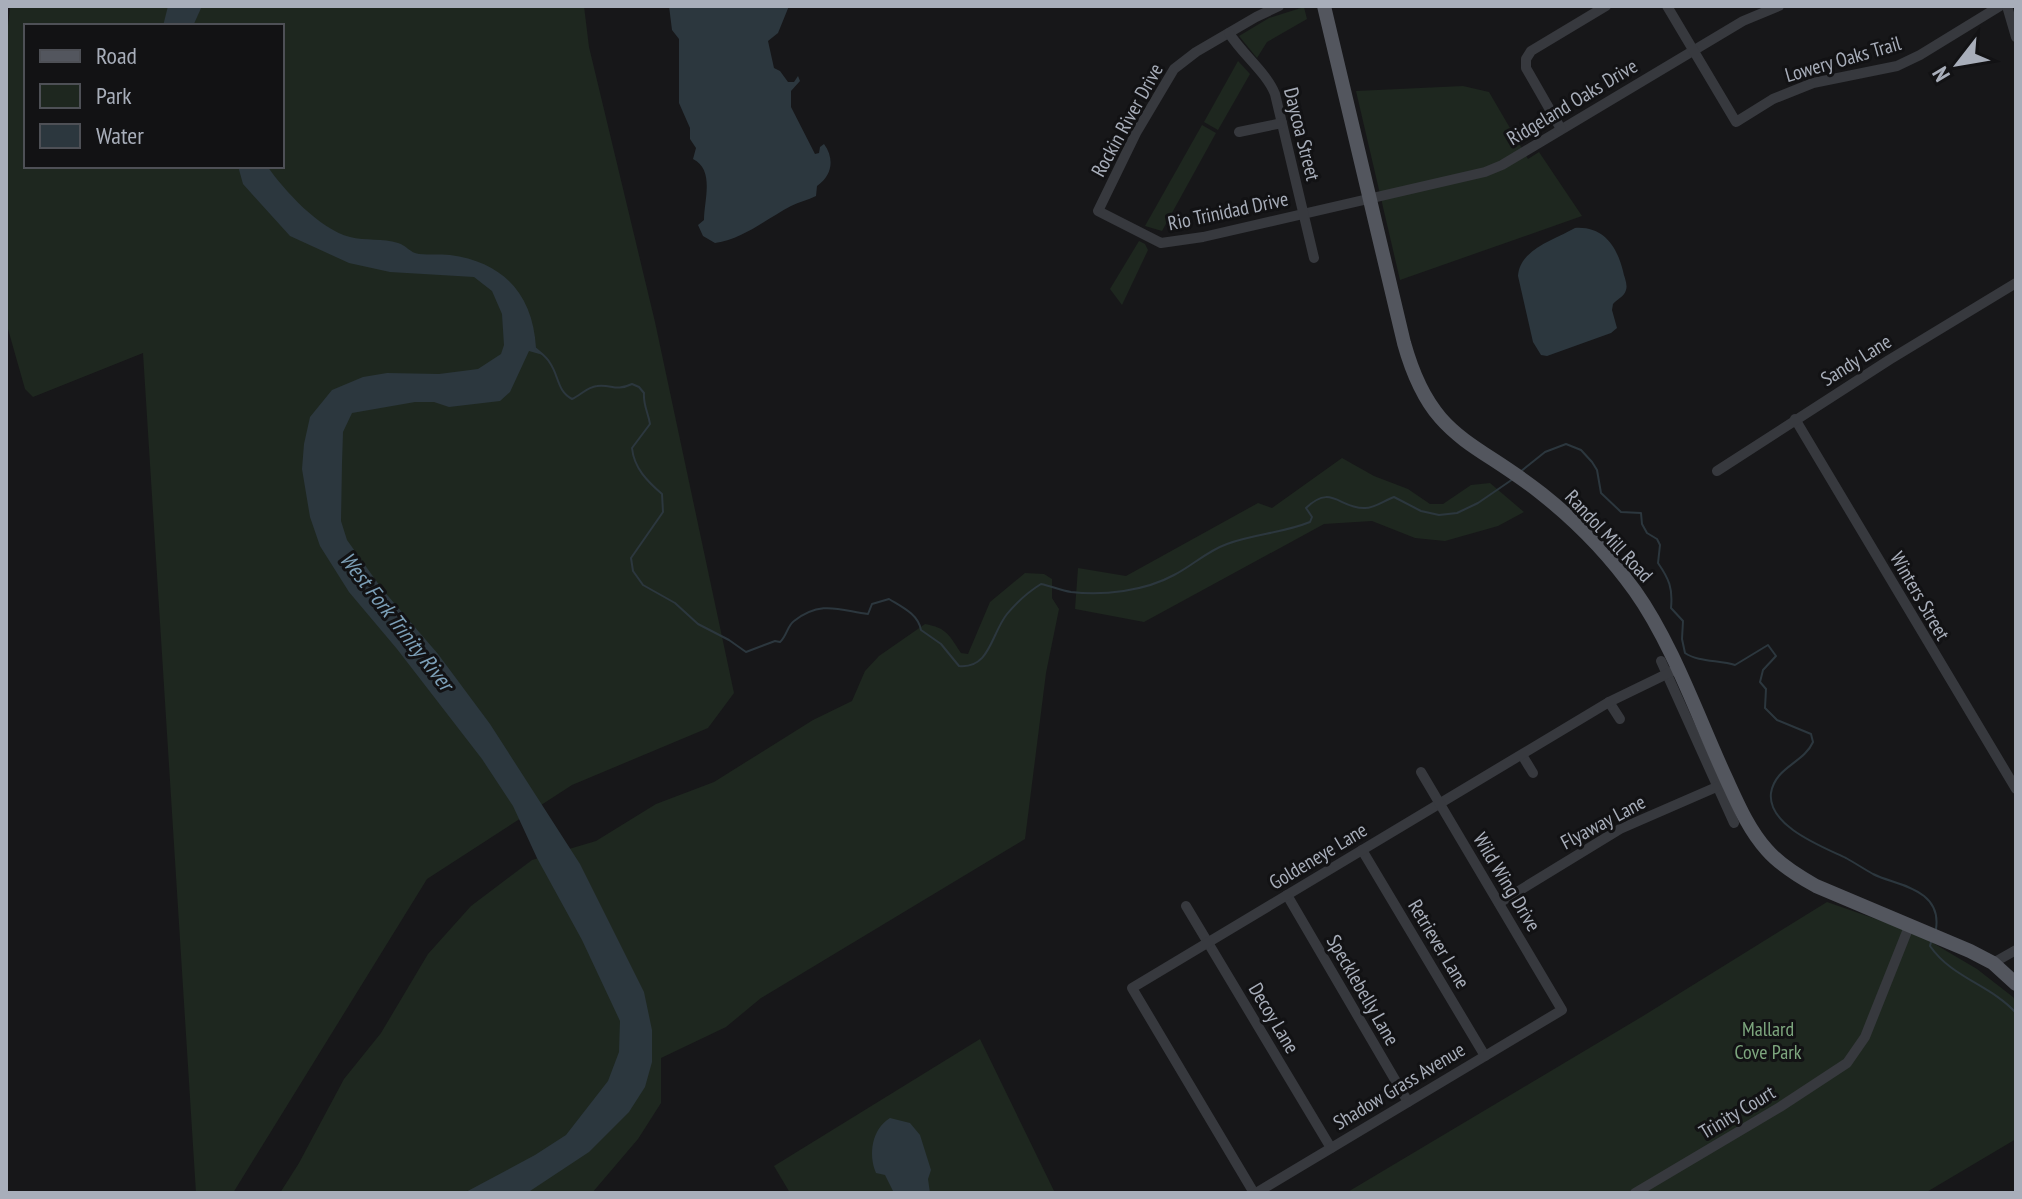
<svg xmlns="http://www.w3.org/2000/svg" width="2022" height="1199" viewBox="0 0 2022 1199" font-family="'PT Sans Narrow',sans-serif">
  <rect width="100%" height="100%" fill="#171719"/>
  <!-- green -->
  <g fill="#1e271f" fill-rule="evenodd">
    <path d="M10,6H584L589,47L655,322L734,693L708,728L572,785L427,879L233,1193H196L143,353L33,397L25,389L6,322V46ZM26,26H282V166H26Z"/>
    <polygon points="1304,7 1307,19 1267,42 1257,58 1239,36 1269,18"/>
    <polygon points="1238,61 1250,74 1218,130 1204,122"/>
    <polygon points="1463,86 1489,92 1528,159 1539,152 1582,216 1400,280 1356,91"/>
    <polygon points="1202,125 1216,133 1162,231 1145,226"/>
    <polygon points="1139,241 1145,244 1148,250 1122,305 1110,289"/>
    <polygon points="1342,458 1374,476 1408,489 1430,504 1443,504 1471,485 1490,483 1524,512 1498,526 1445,541 1415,538 1372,521 1324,524 1144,622 1075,609 1078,568 1126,576 1258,503 1272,508"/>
    <path d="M1025,573L1044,574L1052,579V598L1059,609L1046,673L1025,839L761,998L726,1027L661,1058V1103L638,1139L592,1193H280L299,1163L344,1079L381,1033L428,954L471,906L532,860L596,841L656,804L714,782L813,720L852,701L865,671L879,656L925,624C947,628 949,635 961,653L968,654L990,602Z"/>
    <polygon points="1827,902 1916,933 1977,969 2013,997 2016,1002 2016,1139 1925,1193 1346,1193 1643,1016"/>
    <polygon points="980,1039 1055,1193 790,1193 774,1166"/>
  </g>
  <!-- water -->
  <g fill="#2c373e">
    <polygon points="168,6 202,6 193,26 163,26"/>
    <path d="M669,6H789L778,33L768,41L774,68L780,71L788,82H794L798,76L800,81L791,91V107L815,154L819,153L820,147L824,144C835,159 832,176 817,186L816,196C808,200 799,202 791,206C766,219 744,239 715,243L703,236L698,225L704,220C704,200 715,170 693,159L696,148L690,139V128L679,103V39L672,30Z"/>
    <path d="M238,166H267C285,191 319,229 350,237C365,241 383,238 398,243C406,245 410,253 419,254C429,255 440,254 450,255C503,262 533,294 536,348L543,355L529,351L510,392L500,401L449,407L434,402H415L352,413L343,432L342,463L341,521L347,540L382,589L438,654L490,724L580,864L644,992L652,1030V1062L645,1087L629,1112L589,1152L527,1193H464L535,1155L566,1135L608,1081L619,1052L620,1021L582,940L537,858L513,806L482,759L397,649L349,592L320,546L310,517L302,469L304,444L310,417L332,390L363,377L387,373L439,374L478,369L501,354L504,345L502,314L492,291L474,277L390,272L349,263L290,236L243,184Z"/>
    <path d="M1575,228C1604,226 1617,247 1623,271C1624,277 1628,284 1626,290C1624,297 1617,299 1613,304L1612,310L1617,328L1611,333L1547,356L1541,355L1533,342L1518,276C1520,249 1554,240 1575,228Z"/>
    <path d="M890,1118L910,1123L920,1135L931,1170L928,1179L930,1193H894L885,1175L876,1173C868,1154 872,1129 890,1118Z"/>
  </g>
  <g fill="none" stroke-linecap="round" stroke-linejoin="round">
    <!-- stream -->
    <g stroke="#2c373e" stroke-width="2">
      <path d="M535,348C541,353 547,357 550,363C559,376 557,391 572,399C581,395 587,387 597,386C612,384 615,392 632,384L639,387L644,393C643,405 648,412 650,424L632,448C634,468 647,481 662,494L663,512L631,558L633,571L643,585L675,603L698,624L729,640L746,652L775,641L780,642C787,636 787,626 794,621C821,600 839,610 868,614L872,604L889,599C902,607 918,614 921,630L941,644L959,666C990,669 991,634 1007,614C1017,602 1028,592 1041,584C1051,586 1060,590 1071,592C1103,596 1145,591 1174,575C1192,566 1207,551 1227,544C1254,534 1283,533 1310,522L1312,517L1306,508C1332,483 1339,509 1365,508C1375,508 1385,500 1394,497L1421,511L1439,515L1457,513L1478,503L1513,479"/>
      <path d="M1520,472L1545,452L1566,444L1581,450L1592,462L1597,470L1601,493L1621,512L1641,513L1642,524L1647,533L1657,539L1660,545L1658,563C1669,579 1673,588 1671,608L1683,621L1682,639L1685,653C1698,662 1720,660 1735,665L1768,645L1776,656L1763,670L1760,682L1766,689L1765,708L1777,720L1811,734L1813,742C1804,763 1775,767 1771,793C1767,826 1823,847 1846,858C1855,863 1864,869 1873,874C1889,882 1909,884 1924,896C1934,904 1938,916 1936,929"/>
      <path d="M1931,942L1930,946C1952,978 1991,985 2016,1013"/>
    </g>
    <!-- minor -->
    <g stroke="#37393e" stroke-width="10">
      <polyline points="1279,6 1256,17 1196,52 1174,69 1136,133 1098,211 1161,243 1203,237 1485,172 1502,165 1743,21 1779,6"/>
      <polyline points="1667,6 1736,122 1773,99 1813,83 1897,66 1920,55 2000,6"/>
      <polyline points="2007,6 2016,37"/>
      <path d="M1229,33C1242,54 1267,73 1275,94L1314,258"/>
      <polyline points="1561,129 1526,68 1526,59 1531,51 1606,6"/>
      <polyline points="1239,132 1282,123"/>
      <polyline points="1795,419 2016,789"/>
      <polyline points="1717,471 1889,360 2016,283"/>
      <polyline points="1661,661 1734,823"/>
      <polyline points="1609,702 1620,719"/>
      <polyline points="1522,755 1533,773"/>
      <polyline points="1362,850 1485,1056"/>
      <polyline points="1287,895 1408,1102"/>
      <polyline points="1499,903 1620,829 1728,782"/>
      <polyline points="1186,906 1331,1148"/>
      <polyline points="1993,963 2016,950"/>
      <polyline points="1254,1193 1132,988 1609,702 1677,669"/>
      <polyline points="1256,1193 1562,1010 1421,772"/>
      <polyline points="1635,1193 1780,1107 1847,1063 1865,1037 1910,924"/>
    </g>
    <!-- major -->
    <path stroke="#53565e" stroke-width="14" d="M1324,6L1404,343C1431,440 1473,439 1542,494C1576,521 1610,556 1635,591C1672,643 1698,717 1725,776C1737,802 1748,829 1767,850C1780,865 1798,876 1816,886L1970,951L1993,963L2016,984"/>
  </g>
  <g text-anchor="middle" stroke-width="6" stroke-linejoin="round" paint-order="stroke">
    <!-- street labels -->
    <g font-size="20" fill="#a8aeba" stroke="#121214">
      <text transform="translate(1843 59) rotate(-16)" y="7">Lowery Oaks Trail</text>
      <text transform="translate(1572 102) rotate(-31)" y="7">Ridgeland Oaks Drive</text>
      <text transform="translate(1127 120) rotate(-61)" y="7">Rockin River Drive</text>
      <text transform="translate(1302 134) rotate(76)" y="7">Daycoa Street</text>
      <text transform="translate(1228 211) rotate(-12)" y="7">Rio Trinidad Drive</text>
      <text transform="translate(1856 360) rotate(-32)" y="7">Sandy Lane</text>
      <text transform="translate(1609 536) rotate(47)" y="7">Randol Mill Road</text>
      <text transform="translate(1920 596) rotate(60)" y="7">Winters Street</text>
      <text transform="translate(1603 822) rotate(-28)" y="7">Flyaway Lane</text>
      <text transform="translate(1318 856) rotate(-31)" y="7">Goldeneye Lane</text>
      <text transform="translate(1507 882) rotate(59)" y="7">Wild Wing Drive</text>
      <text transform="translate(1439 944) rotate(59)" y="7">Retriever Lane</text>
      <text transform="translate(1363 990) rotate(60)" y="7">Specklebelly Lane</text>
      <text transform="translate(1274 1018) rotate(59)" y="7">Decoy Lane</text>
      <text transform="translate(1399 1086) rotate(-31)" y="7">Shadow Grass Avenue</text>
      <text transform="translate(1737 1112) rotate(-31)" y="7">Trinity Court</text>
    </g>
    <!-- park labels -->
    <g font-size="20" fill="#7da67e" stroke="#121214">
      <text x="1768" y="1036">Mallard<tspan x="1768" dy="23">Cove Park</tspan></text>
    </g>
    <!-- water labels -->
    <g font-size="22" font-style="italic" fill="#7c9fb7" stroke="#121214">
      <text transform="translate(397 621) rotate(52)" y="8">West Fork Trinity River</text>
    </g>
  </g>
  <!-- border -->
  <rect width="2022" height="1199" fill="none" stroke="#a8aeba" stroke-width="16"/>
  <!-- legend -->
  <rect x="24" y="24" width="260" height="144" fill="#121214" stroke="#4e5056" stroke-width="2"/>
  <rect x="40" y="50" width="40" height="12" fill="#53565e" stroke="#4e5056" stroke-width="2"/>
  <text x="96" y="64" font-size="24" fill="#a8aeba">Road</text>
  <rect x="40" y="84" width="40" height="24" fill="#1e271f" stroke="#4e5056" stroke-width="2"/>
  <text x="96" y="104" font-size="24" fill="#a8aeba">Park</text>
  <rect x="40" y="124" width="40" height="24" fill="#2c373e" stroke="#4e5056" stroke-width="2"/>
  <text x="96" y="144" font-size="24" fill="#a8aeba">Water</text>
  <!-- north arrow -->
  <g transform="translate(1958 64) rotate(239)" stroke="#121214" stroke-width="6" paint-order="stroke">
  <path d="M0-6L14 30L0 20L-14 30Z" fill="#a8aeba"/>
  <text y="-12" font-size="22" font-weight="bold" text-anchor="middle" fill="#a8aeba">N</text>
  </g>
</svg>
